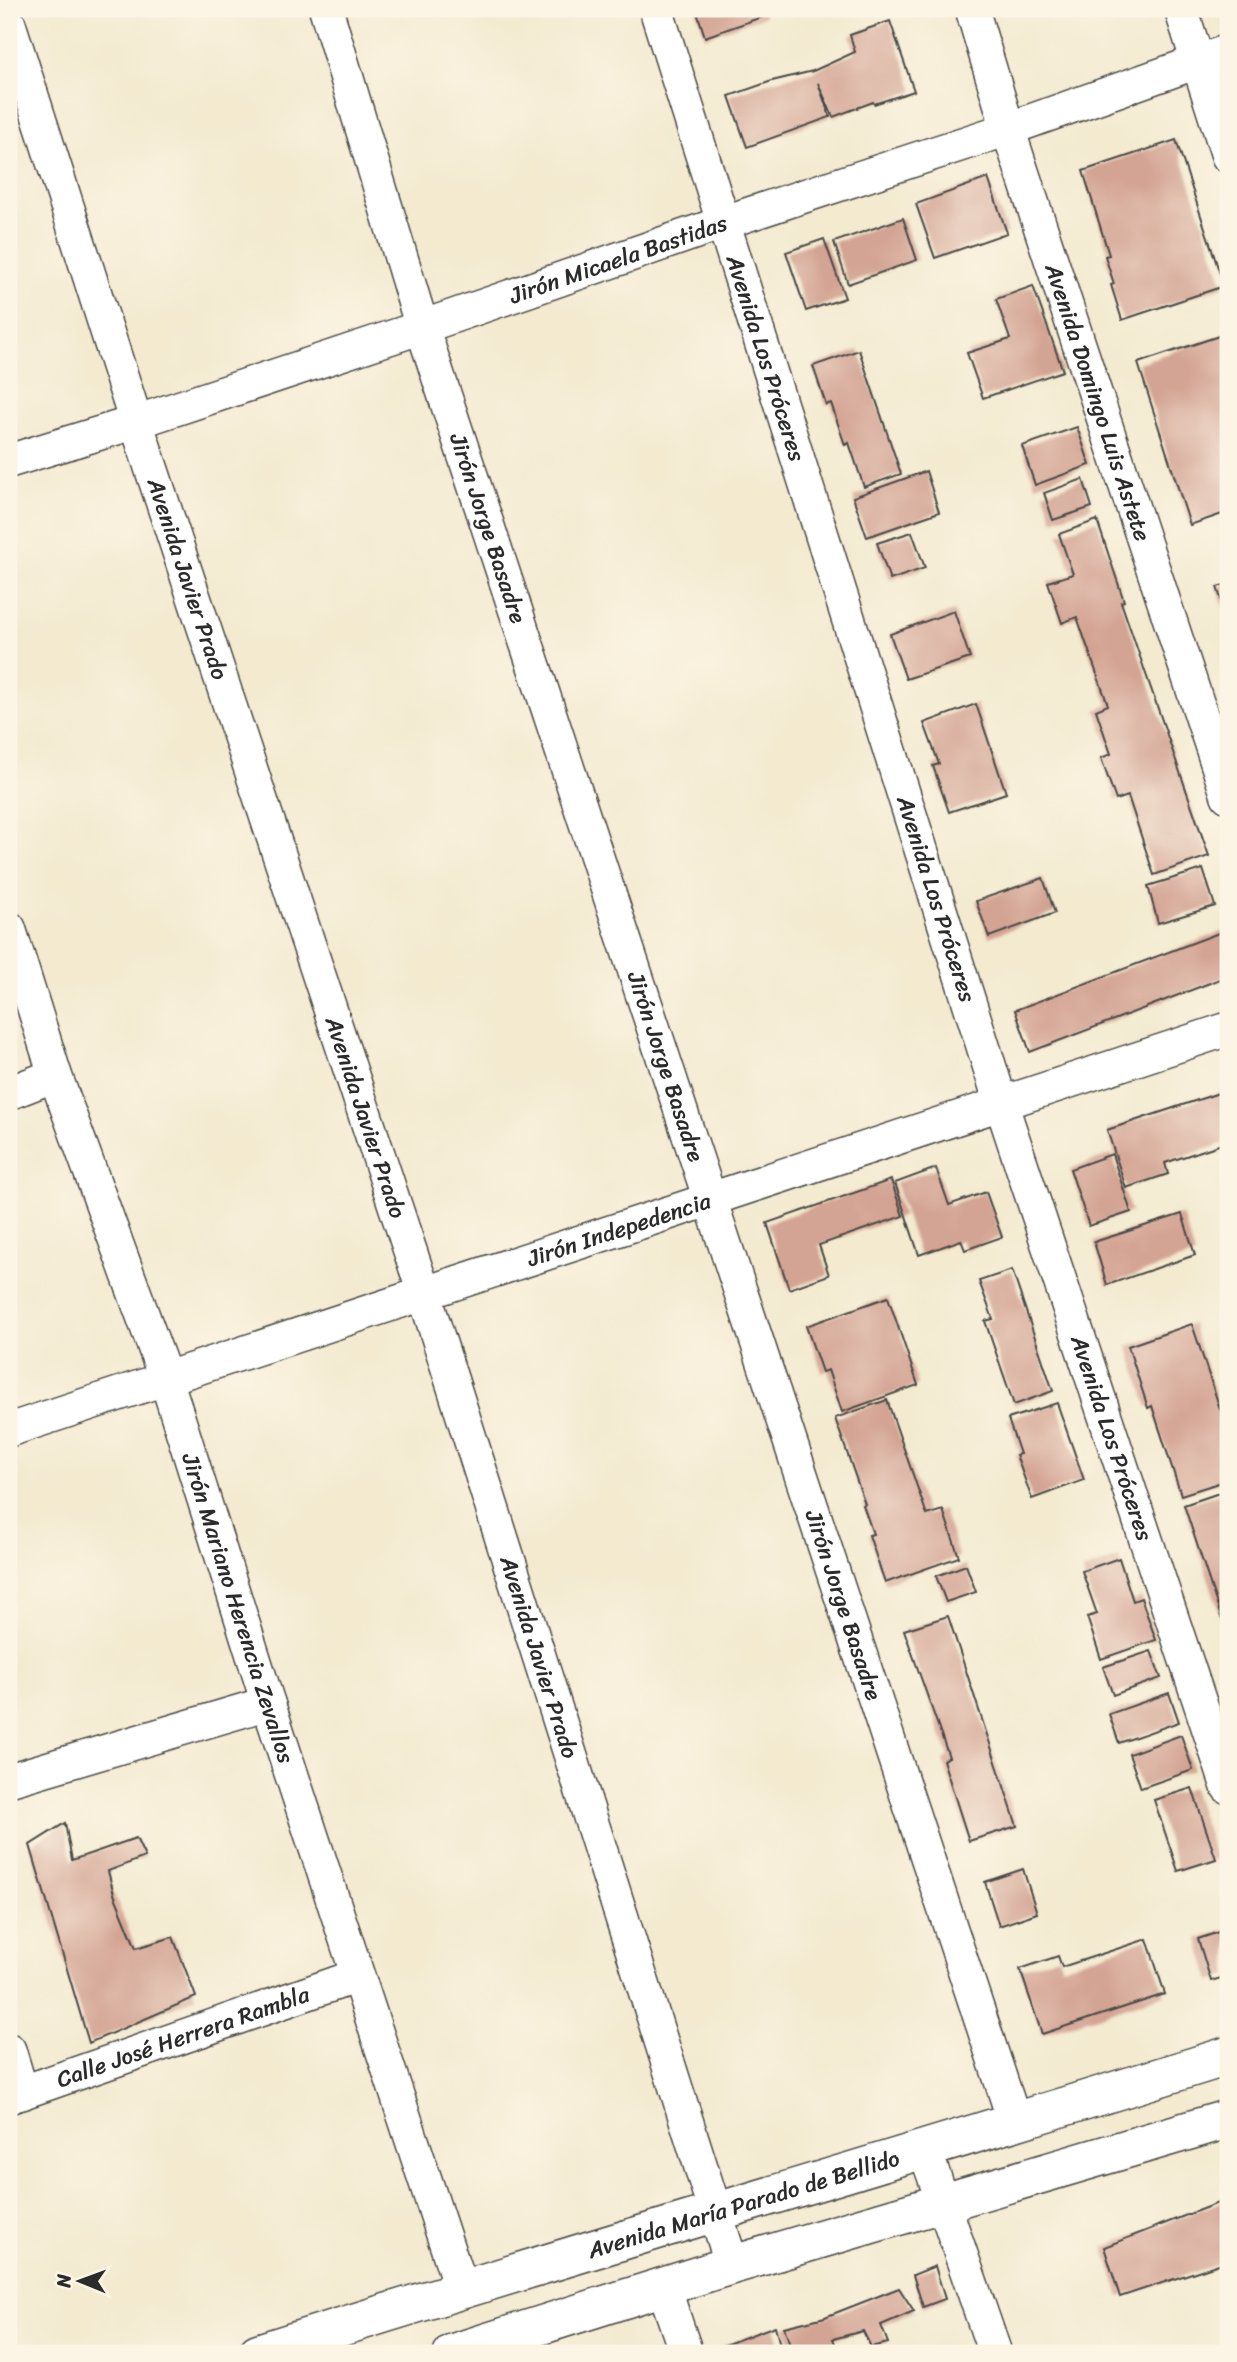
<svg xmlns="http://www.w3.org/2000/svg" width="1237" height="2362" viewBox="0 0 1237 2362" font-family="Sriracha,sans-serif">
  <rect width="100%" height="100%" fill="#fcf5e5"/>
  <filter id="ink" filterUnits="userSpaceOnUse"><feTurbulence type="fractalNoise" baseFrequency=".0143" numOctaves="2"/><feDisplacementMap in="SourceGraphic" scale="14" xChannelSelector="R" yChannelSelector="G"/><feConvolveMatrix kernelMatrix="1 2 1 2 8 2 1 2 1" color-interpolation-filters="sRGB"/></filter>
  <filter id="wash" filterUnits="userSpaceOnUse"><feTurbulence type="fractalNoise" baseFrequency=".00686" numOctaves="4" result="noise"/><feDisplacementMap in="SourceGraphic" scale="28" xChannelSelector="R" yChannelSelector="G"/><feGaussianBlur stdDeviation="1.57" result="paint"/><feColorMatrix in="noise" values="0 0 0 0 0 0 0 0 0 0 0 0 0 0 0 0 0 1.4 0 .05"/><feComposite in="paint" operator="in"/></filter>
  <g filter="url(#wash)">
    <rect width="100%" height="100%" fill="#f3ead0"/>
    <g id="blocks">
      <!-- building -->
      <g fill="#d3a393">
        <polygon points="696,9 762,9 765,16 705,37"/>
        <polygon points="890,21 914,91 874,104 873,102 833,117 818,83 830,117 747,147 729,96 772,81 813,71 855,52 850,35"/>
        <polygon points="1176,140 1224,286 1122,320 1111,285 1114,284 1105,256 1109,255 1083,171"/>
        <polygon points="988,178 1007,233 935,258 916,204"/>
        <polygon points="903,218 917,260 848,284 834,242"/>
        <polygon points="824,239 845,298 806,311 786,252"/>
        <polygon points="1033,286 1063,371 983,398 967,353 1010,339 996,299"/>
        <polygon points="1228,333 1228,512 1190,525 1138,363"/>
        <polygon points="859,350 901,474 864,487 849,443 845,445 831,403 826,405 813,366"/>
        <polygon points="1077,427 1090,465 1035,485 1022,446"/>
        <polygon points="926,471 939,512 867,537 853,497"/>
        <polygon points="1083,479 1092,507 1053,520 1044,493"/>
        <polygon points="1097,520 1124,601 1121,602 1209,856 1154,875 1128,796 1116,800 1101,758 1111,754 1096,710 1108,705 1093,663 1077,617 1062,623 1048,582 1073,574 1059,534"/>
        <polygon points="912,532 925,568 890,580 877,543"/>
        <polygon points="1228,584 1228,620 1217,587"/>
        <polygon points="954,611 970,658 906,679 890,634"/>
        <polygon points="976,704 1006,793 949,812 933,766 939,764 924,723"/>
        <polygon points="1203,869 1215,906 1158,923 1148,886"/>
        <polygon points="1043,878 1055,913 989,937 976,901"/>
        <polygon points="1224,931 1228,941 1228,976 1030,1052 1015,1010"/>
        <polygon points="1228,1090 1228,1142 1165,1163 1168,1174 1126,1188 1107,1130"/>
        <polygon points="1112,1154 1131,1212 1089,1226 1070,1169"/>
        <polygon points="936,1168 949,1205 986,1192 1002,1237 965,1250 961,1240 919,1255 895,1183"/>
        <polygon points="891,1180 903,1216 819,1245 829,1275 789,1289 767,1223"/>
        <polygon points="1182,1214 1195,1255 1107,1285 1094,1242"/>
        <polygon points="1012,1270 1053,1391 1014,1405 985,1321 993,1319 979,1281"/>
        <polygon points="888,1297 918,1385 842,1412 828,1370 822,1372 806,1326"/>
        <polygon points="1192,1324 1228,1433 1228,1480 1181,1495 1152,1406 1148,1408 1128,1346"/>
        <polygon points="887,1400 927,1515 943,1510 959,1557 885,1583 869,1535 873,1534 863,1505 865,1504 835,1418"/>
        <polygon points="1057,1403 1084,1480 1032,1499 1016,1455 1020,1454 1008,1419"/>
        <polygon points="1228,1490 1228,1638 1184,1505"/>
        <polygon points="1119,1558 1133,1601 1141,1598 1156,1640 1101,1659 1087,1617 1097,1614 1082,1571"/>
        <polygon points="966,1565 976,1592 946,1602 936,1576"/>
        <polygon points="948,1616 1017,1826 969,1841 943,1760 949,1757 904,1630"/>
        <polygon points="1151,1651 1161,1678 1113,1695 1103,1667"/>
        <polygon points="1169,1693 1179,1722 1119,1743 1109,1714"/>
        <polygon points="1181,1735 1193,1770 1141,1788 1129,1754"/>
        <polygon points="1192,1788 1216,1859 1178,1871 1154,1800"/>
        <polygon points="65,1823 72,1860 136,1838 145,1857 108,1871 114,1894 136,1948 173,1937 196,1997 89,2043 30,1845"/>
        <polygon points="1023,1869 1037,1913 999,1926 985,1882"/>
        <polygon points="1228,1929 1228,1976 1211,1981 1198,1939"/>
        <polygon points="1147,1939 1165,1994 1042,2034 1020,1969 1058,1956 1062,1967"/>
        <polygon points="1228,2199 1228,2261 1120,2297 1104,2247"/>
        <polygon points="935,2266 945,2299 923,2307 913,2275"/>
        <polygon points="899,2288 914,2311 881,2325 888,2343 871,2347 863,2331 833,2339 839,2353 793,2353 784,2327 825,2317"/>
        <polygon points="775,2326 782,2353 721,2353 719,2347"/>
      </g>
    </g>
  </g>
  <g filter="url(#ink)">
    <use href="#blocks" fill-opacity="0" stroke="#494844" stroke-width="2"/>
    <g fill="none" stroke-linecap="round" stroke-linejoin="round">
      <defs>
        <g id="minor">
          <path id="s1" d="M326,9L422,327L1015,2123"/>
          <path id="s2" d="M656,9L1001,1103L1228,1787"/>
          <path id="s3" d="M972,9L1008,129L1228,796"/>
          <polyline points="1181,9 1228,156"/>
          <path id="s4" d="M9,24L136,422L424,1293L732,2265"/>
          <path id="s5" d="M9,461L136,422L422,327L725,222L1008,129L1228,51"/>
          <path id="s6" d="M9,928L55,1075L166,1379L268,1703L461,2289"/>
          <polyline points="9,1093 55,1075"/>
          <path id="s7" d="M9,1430L1228,1029"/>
          <polyline points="9,1780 268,1703"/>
          <polyline points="9,2050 22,2093"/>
          <path id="s8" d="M9,2097L357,1976"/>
          <polyline points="925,2150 995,2353"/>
          <polyline points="664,2288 686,2353"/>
        </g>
        <g id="tertiary">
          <path id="s9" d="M258,2353C580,2251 905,2157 1228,2056"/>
          <polyline points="453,2353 732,2265 1228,2119"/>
        </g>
      </defs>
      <!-- minor casing -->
      <use href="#minor" stroke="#494844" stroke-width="36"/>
      <!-- tertiary casing -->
      <use href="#tertiary" stroke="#494844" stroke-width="41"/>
      <!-- minor -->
      <use href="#minor" stroke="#fff" stroke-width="33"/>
      <!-- tertiary -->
      <use href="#tertiary" stroke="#fff" stroke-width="38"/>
    </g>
  </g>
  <g text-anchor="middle" stroke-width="5" stroke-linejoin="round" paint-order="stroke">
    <!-- street labels -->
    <g font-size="23" fill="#2b2b2b" stroke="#fcf5e5">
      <text dy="8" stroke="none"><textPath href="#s5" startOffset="642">Jirón Micaela Bastidas</textPath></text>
      <text dy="8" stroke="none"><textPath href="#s2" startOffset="366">Avenida Los Próceres</textPath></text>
      <text dy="8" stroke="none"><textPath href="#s3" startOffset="413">Avenida Domingo Luis Astete</textPath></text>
      <text dy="8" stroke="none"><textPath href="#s1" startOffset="544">Jirón Jorge Basadre</textPath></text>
      <text dy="8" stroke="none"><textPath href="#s4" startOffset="583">Avenida Javier Prado</textPath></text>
      <text dy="8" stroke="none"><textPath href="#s2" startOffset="933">Avenida Los Próceres</textPath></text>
      <text dy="8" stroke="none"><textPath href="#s1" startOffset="1111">Jirón Jorge Basadre</textPath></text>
      <text dy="8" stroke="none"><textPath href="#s4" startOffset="1150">Avenida Javier Prado</textPath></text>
      <text dy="8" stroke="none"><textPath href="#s7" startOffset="642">Jirón Indepedencia</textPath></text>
      <text dy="8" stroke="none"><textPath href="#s2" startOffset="1500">Avenida Los Próceres</textPath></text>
      <text dy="8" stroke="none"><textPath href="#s1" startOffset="1678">Jirón Jorge Basadre</textPath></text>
      <text dy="8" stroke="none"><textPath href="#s6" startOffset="718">Jirón Mariano Herencia Zevallos</textPath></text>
      <text dy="8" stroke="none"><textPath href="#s4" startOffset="1717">Avenida Javier Prado</textPath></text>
      <text dy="8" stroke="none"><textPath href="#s8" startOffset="184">Calle José Herrera Rambla</textPath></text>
      <text dy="8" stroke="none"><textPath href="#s9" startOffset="508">Avenida María Parado de Bellido</textPath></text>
    </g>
  </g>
  <!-- margin -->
  <rect width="1237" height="2362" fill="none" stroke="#fcf5e5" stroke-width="35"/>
  <!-- north arrow -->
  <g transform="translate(80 2281) rotate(271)" stroke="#fcf5e5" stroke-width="5" paint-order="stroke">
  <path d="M0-5L12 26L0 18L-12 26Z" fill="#2b2b2b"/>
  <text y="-10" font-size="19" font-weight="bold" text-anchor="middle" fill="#2b2b2b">N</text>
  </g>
</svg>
